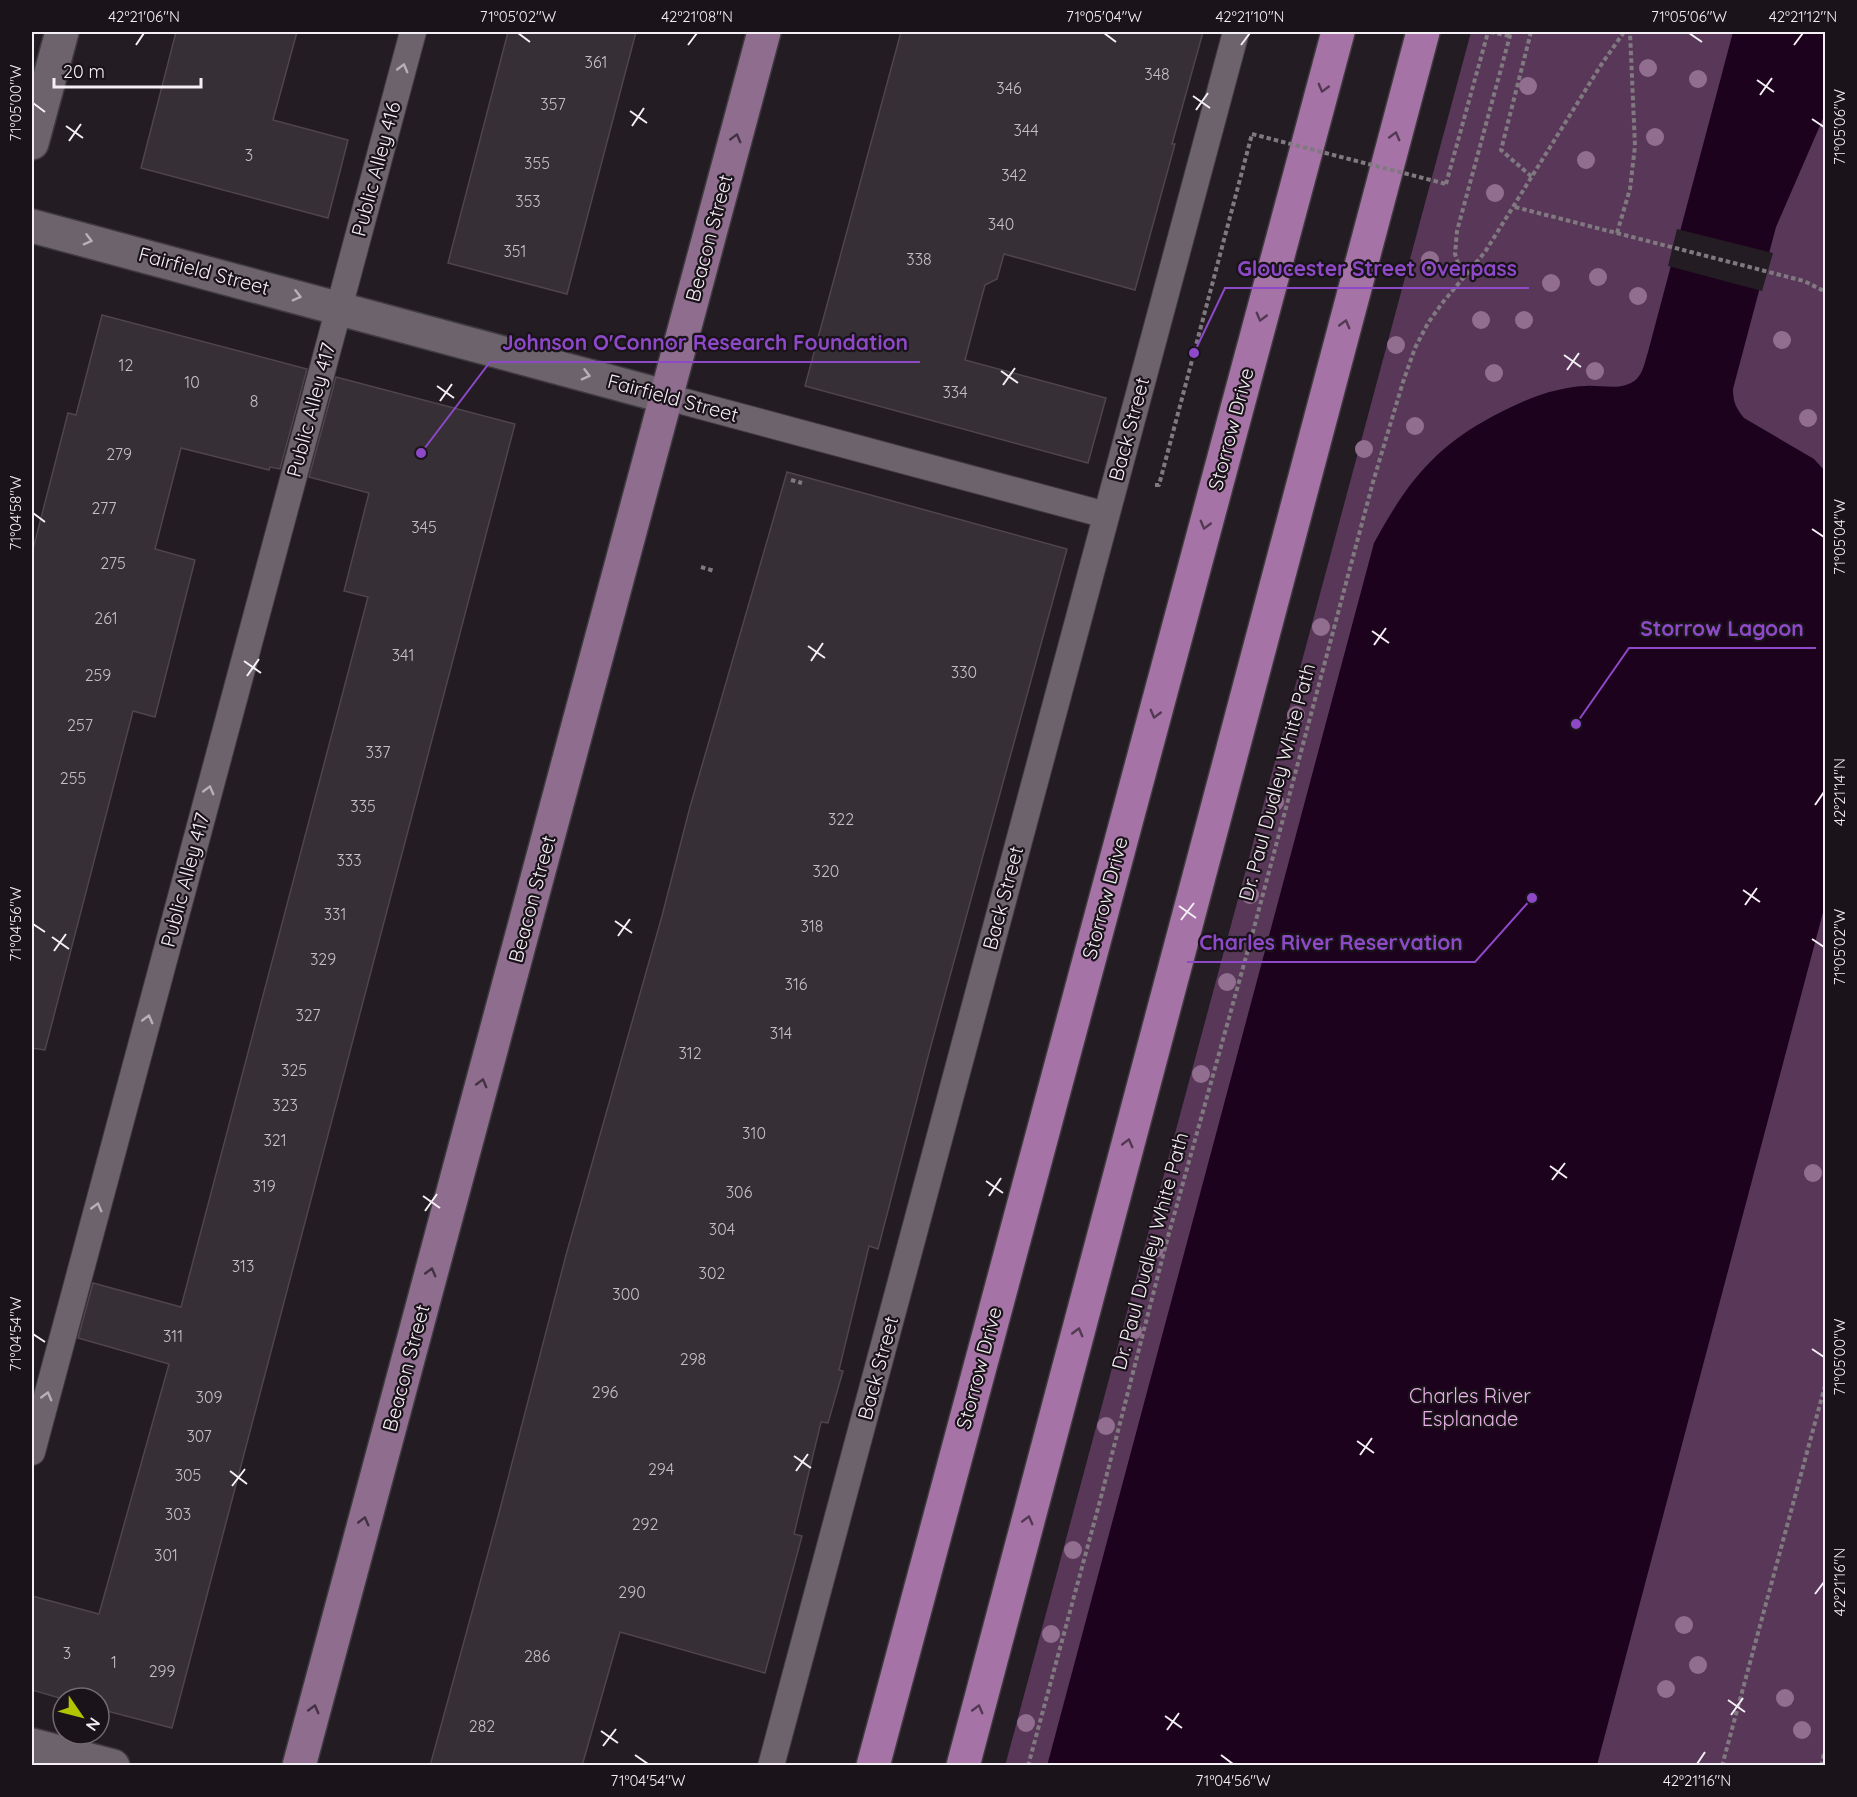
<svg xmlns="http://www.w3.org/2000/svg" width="1857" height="1797" viewBox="0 0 1857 1797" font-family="Quicksand,sans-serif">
  <rect width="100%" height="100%" fill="#231c23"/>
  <!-- green -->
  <polygon fill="#583758" points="1471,32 1825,32 1825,1765 1005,1766"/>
  <!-- water -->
  <path fill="#1d021e" d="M1733,32H1825V114L1776,227L1733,389C1733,402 1736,408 1744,418L1814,459L1825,471V905L1597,1765L1047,1766L1374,543C1409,479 1437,444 1503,411C1521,402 1539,394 1558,390C1567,388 1577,386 1586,386C1600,385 1618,390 1631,383C1643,377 1644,364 1648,352Z"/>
  <!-- pier -->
  <polygon fill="#231c23" points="1677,229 1773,253 1762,291 1668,266"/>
  <!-- building -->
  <g fill="#362f36" stroke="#4e454d" stroke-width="1.5">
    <polygon points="176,32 297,32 273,120 348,140 328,218 141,168"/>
    <polygon points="508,32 636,32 567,294 448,263"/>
    <polygon points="901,32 1203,32 1172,144 1175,144 1135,290 1004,254 997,279 985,285 979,307 965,360 1106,398 1088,463 805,386"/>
    <polygon points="102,315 307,369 280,469 270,467 269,470 181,448 155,549 195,560 155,717 133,711 45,1050 32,1048 32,553 68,413 76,415"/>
    <polygon points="336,377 515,424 172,1728 99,1709 99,1698 63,1699 32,1690 32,1596 99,1614 169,1364 78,1338 93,1283 181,1307 368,597 344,591 369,493 309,477"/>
    <polygon points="787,472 1067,549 930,1049 878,1249 869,1246 839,1370 843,1371 828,1423 821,1422 794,1534 802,1536 765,1673 620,1632 582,1766 430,1766 499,1513 566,1255 662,916 690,807"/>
  </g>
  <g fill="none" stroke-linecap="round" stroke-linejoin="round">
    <defs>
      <g id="service">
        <polyline points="667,397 1106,515"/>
        <polyline points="32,1452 413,32"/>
        <polyline points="771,1766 1236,32"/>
      </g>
      <g id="minor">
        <polyline points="32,143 62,32"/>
        <polyline points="32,226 667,397"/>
      </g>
      <polyline id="secondary" points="32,1745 113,1766"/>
      <polyline id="primary" points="299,1766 764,32"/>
      <g id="motorway">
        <polyline points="873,1766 1338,32"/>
        <polyline points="963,1766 1423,32"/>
      </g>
    </defs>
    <!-- service casing -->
    <use href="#service" stroke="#3f3a3f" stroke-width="28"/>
    <!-- minor casing -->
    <use href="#minor" stroke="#3f3a3f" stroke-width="36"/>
    <!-- secondary casing -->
    <use href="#secondary" stroke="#3f3a3f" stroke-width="36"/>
    <!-- primary casing -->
    <use href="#primary" stroke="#3f3a3f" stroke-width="36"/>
    <!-- motorway casing -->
    <use href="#motorway" stroke="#3f3a3f" stroke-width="36"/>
    <!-- path -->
    <g stroke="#807a80" stroke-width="4" stroke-dasharray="4.5 3" stroke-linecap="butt">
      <polyline points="1490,32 1510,36"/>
      <polyline points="1531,32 1501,150 1532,177"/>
      <polyline points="1446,184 1488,32"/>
      <polyline points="1515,207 1804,281 1826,292"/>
      <polyline points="1617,233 1630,189 1635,146 1630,32"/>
      <polyline points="1463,278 1455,254 1457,231 1511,32"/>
      <polyline points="791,480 802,483"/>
      <polyline points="1155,485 1159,485 1252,134"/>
      <polyline points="701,567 714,571"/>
      <polyline points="1028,1766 1100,1501 1166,1244 1251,939 1373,482 1403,382 1415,348 1428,323 1443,302 1485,252 1601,65 1624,32"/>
      <polyline points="1722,1766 1826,1382"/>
      <polyline points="1821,1766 1826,1746"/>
    </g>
    <!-- service -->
    <use href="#service" stroke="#6c636c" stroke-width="26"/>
    <!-- minor -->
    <use href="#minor" stroke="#6c636c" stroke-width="33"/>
    <!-- secondary -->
    <use href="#secondary" stroke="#6c636c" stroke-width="33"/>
    <!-- primary -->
    <use href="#primary" stroke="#8f6d8f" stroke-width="33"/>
    <!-- motorway -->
    <use href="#motorway" stroke="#a673a6" stroke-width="33"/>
    <!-- path-bridge -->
    <polyline stroke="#807a80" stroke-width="4" stroke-dasharray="4.5 3" stroke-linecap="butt" points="1252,134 1446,184"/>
  </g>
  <!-- trees -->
  <g fill="#916e90">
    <circle cx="1648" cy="68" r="9"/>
    <circle cx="1698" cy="79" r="9"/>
    <circle cx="1528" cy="86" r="9"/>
    <circle cx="1655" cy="137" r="9"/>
    <circle cx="1586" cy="160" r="9"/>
    <circle cx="1495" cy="193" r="9"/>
    <circle cx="1430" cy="260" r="9"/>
    <circle cx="1598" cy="277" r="9"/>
    <circle cx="1551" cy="283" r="9"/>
    <circle cx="1638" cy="296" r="9"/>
    <circle cx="1481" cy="320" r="9"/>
    <circle cx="1524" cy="320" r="9"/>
    <circle cx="1782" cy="340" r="9"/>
    <circle cx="1396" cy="345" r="9"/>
    <circle cx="1595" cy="371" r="9"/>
    <circle cx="1494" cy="373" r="9"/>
    <circle cx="1808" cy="418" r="9"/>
    <circle cx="1415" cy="426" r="9"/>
    <circle cx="1364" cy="449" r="9"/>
    <circle cx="1321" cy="627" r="9"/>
    <circle cx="1296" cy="715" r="9"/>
    <circle cx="1275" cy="802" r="9"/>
    <circle cx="1250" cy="895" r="9"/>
    <circle cx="1227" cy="982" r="9"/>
    <circle cx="1201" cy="1074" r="9"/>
    <circle cx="1813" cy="1173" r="9"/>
    <circle cx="1155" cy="1249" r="9"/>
    <circle cx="1133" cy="1331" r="9"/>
    <circle cx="1106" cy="1426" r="9"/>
    <circle cx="1073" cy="1550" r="9"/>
    <circle cx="1684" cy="1625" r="9"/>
    <circle cx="1051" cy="1634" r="9"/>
    <circle cx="1698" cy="1665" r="9"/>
    <circle cx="1666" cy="1689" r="9"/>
    <circle cx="1785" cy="1698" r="9"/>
    <circle cx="1026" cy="1723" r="9"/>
    <circle cx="1802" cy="1730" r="9"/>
  </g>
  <!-- one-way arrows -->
  <defs><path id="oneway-chevron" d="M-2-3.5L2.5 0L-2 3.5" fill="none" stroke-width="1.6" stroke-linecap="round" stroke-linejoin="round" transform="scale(1.5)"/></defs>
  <g stroke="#b7b0b7">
    <use href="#oneway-chevron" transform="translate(403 68) rotate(-75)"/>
    <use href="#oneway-chevron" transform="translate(88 240) rotate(15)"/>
    <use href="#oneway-chevron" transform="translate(297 296) rotate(15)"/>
    <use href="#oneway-chevron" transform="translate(586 375) rotate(15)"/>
    <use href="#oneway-chevron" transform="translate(209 790) rotate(-75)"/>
    <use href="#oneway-chevron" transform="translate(148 1019) rotate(-75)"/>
    <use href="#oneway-chevron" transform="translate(97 1207) rotate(-75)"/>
    <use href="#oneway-chevron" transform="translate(47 1396) rotate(-75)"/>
  </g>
  <g stroke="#523952">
    <use href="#oneway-chevron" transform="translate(1323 88) rotate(105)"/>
    <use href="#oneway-chevron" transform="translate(1395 136) rotate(-75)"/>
    <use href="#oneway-chevron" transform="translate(1261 317) rotate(105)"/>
    <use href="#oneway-chevron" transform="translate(1345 324) rotate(-75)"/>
    <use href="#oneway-chevron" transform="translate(1205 525) rotate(105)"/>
    <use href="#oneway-chevron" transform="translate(1155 714) rotate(105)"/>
    <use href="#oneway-chevron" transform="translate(1128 1143) rotate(-75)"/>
    <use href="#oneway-chevron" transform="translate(1078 1332) rotate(-75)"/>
    <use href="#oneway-chevron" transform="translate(1028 1520) rotate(-75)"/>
    <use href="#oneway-chevron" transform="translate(978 1709) rotate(-75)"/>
  </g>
  <g stroke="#433243">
    <use href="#oneway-chevron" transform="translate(736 138) rotate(-75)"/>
    <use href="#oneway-chevron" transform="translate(482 1083) rotate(-75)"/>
    <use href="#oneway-chevron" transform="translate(431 1272) rotate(-75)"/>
    <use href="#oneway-chevron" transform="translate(364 1521) rotate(-75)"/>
    <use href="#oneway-chevron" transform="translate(314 1709) rotate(-75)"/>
  </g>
  <!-- ticks -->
  <path fill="none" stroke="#f4eff4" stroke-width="2" d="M518,33L530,42M1104,33L1116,42M1689,33L1702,42M136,45L144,33M688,45L697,33M1241,45L1250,33M1794,45L1803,33M1757,80L1774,92M1760,95L1772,78M1193,96L1210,108M33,103L45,112M1196,110L1208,93M630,111L647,123M1812,119L1824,127M66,126L83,138M632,126L644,108M69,141L81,124M1564,355L1581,367M1567,370L1579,353M1001,371L1018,383M1003,385L1015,368M437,386L454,398M440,401L452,384M33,513L45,522M1812,529L1824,537M1372,631L1389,643M1374,645L1386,628M808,646L825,658M244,661L261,673M811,661L823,643M247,676L259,659M1815,805L1824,792M1743,890L1760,902M1745,905L1757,888M1179,906L1196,918M1181,920L1194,903M615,921L632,933M33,924L45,932M618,936L630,919M52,937L69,949M1812,939L1824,947M54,951L66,934M1550,1166L1567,1178M1552,1180L1565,1163M986,1181L1003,1193M423,1196L440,1208M989,1196L1001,1178M425,1211L437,1194M33,1334L45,1342M1812,1349L1824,1357M1357,1441L1374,1453M1360,1455L1372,1438M794,1456L811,1468M230,1471L247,1484M796,1471L808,1454M232,1486L245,1469M1815,1594L1824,1582M1728,1700L1745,1712M1731,1715L1743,1698M1165,1716L1182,1728M1167,1730L1179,1713M601,1731L618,1743M603,1746L616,1729M635,1755L648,1764M1221,1755L1233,1764M1697,1764L1705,1752"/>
  <g text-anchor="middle" stroke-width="4.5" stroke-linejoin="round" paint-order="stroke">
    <!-- number labels -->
    <g font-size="16" fill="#c4bfc4">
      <text x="596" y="68">361</text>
      <text x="1157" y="80">348</text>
      <text x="1009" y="94">346</text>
      <text x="553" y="110">357</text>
      <text x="1026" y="136">344</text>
      <text x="249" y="161">3</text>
      <text x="537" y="169">355</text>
      <text x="1014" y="181">342</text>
      <text x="528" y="207">353</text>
      <text x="1001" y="230">340</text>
      <text x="515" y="257">351</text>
      <text x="919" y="265">338</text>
      <text x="126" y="371">12</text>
      <text x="192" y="388">10</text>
      <text x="955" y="398">334</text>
      <text x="254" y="407">8</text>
      <text x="119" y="460">279</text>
      <text x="104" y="514">277</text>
      <text x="424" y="533">345</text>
      <text x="113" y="569">275</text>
      <text x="106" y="624">261</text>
      <text x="403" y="661">341</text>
      <text x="964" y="678">330</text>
      <text x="98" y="681">259</text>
      <text x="80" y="731">257</text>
      <text x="378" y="758">337</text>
      <text x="73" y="784">255</text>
      <text x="363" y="812">335</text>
      <text x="841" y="825">322</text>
      <text x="349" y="866">333</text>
      <text x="826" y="877">320</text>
      <text x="335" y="920">331</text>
      <text x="812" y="932">318</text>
      <text x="323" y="965">329</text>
      <text x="796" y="990">316</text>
      <text x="308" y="1021">327</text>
      <text x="781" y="1039">314</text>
      <text x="690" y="1059">312</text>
      <text x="294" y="1076">325</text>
      <text x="285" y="1111">323</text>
      <text x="754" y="1139">310</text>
      <text x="275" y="1146">321</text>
      <text x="264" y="1192">319</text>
      <text x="739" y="1198">306</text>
      <text x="722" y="1235">304</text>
      <text x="243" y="1272">313</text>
      <text x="712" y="1279">302</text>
      <text x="626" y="1300">300</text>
      <text x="173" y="1342">311</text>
      <text x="693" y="1365">298</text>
      <text x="605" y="1398">296</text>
      <text x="209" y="1403">309</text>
      <text x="199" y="1442">307</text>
      <text x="661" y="1475">294</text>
      <text x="188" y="1481">305</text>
      <text x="178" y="1520">303</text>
      <text x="645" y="1530">292</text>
      <text x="166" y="1561">301</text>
      <text x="632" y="1598">290</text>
      <text x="67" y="1659">3</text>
      <text x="537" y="1662">286</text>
      <text x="114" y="1668">1</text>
      <text x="162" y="1677">299</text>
      <text x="482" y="1732">282</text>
    </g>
    <!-- street labels -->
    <g font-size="20" fill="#f4eff4" stroke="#1a131a">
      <text transform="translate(376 169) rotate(-75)" y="7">Public Alley 416</text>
      <text transform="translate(709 238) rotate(-75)" y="7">Beacon Street</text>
      <text transform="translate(204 271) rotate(15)" y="7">Fairfield Street</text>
      <text transform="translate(673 398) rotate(15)" y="7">Fairfield Street</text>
      <text transform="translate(311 410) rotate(-75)" y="7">Public Alley 417</text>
      <text transform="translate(1129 429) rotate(-75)" y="7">Back Street</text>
      <text transform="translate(1231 429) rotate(-75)" y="7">Storrow Drive</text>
      <text transform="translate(1277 782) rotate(-75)" y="7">Dr. Paul Dudley White Path</text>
      <text transform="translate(185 880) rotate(-75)" y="7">Public Alley 417</text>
      <text transform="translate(1003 898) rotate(-75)" y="7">Back Street</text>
      <text transform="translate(1105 898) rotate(-75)" y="7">Storrow Drive</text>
      <text transform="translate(532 899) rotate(-75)" y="7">Beacon Street</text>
      <text transform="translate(1150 1251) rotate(-75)" y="7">Dr. Paul Dudley White Path</text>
      <text transform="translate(406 1368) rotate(-75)" y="7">Beacon Street</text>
      <text transform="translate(878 1368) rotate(-75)" y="7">Back Street</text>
      <text transform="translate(979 1368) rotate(-75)" y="7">Storrow Drive</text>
    </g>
    <!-- park labels -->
    <g font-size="20" fill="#ebb1ea" stroke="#1a131a">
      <text x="1470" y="1403">Charles River<tspan x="1470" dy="23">Esplanade</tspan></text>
    </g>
  </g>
  <!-- callouts -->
  <path fill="none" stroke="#8d49c7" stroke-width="2" d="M1194 353L1225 288H1529M421 453L490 362H920M1576 724L1629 648H1816M1532 898L1475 962H1187"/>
  <g fill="#8d49c7" stroke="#1a131a" stroke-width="2">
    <circle cx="1194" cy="353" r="6"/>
    <circle cx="421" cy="453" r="6"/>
    <circle cx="1576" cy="724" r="6"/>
    <circle cx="1532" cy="898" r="6"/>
  </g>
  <g font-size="21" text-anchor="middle" font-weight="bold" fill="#8d49c7" stroke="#1a131a" stroke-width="4.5" stroke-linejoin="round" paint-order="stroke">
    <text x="1377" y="276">Gloucester Street Overpass</text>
    <text x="705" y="350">Johnson O'Connor Research Foundation</text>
    <text x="1722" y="636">Storrow Lagoon</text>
    <text x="1331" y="950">Charles River Reservation</text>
  </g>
  <!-- border -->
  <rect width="1857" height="1797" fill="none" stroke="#1a131a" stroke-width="66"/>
  <!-- north arrow -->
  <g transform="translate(81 1716) rotate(125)"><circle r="28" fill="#1a131a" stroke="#716b71" stroke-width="1.5"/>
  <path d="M0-4.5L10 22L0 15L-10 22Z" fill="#b1c500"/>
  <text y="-9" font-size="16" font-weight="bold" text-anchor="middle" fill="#f4eff4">N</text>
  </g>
  <!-- scale -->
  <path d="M54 78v9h147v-9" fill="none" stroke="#f4eff4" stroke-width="3"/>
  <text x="63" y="78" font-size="18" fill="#f4eff4" stroke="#1a131a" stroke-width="4.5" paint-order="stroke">20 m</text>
  <rect x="33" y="33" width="1791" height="1731" fill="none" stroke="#f4eff4" stroke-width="2"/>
  <g font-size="15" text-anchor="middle" fill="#f4eff4">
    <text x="144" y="22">42°21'06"N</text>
    <text x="518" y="22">71°05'02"W</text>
    <text x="697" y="22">42°21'08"N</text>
    <text x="1104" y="22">71°05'04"W</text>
    <text x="1250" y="22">42°21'10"N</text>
    <text x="1689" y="22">71°05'06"W</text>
    <text x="1803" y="22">42°21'12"N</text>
    <text transform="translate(16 103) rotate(-90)" y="5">71°05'00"W</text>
    <text transform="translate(1840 127) rotate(-90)" y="5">71°05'06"W</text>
    <text transform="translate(16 513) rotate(-90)" y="5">71°04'58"W</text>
    <text transform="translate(1840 537) rotate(-90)" y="5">71°05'04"W</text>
    <text transform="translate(1840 792) rotate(-90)" y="5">42°21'14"N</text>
    <text transform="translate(16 924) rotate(-90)" y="5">71°04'56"W</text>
    <text transform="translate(1840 947) rotate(-90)" y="5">71°05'02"W</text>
    <text transform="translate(16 1334) rotate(-90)" y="5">71°04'54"W</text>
    <text transform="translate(1840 1357) rotate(-90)" y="5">71°05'00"W</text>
    <text transform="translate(1840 1582) rotate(-90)" y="5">42°21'16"N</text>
    <text x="648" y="1786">71°04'54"W</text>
    <text x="1233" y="1786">71°04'56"W</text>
    <text x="1697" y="1786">42°21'16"N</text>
  </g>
</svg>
